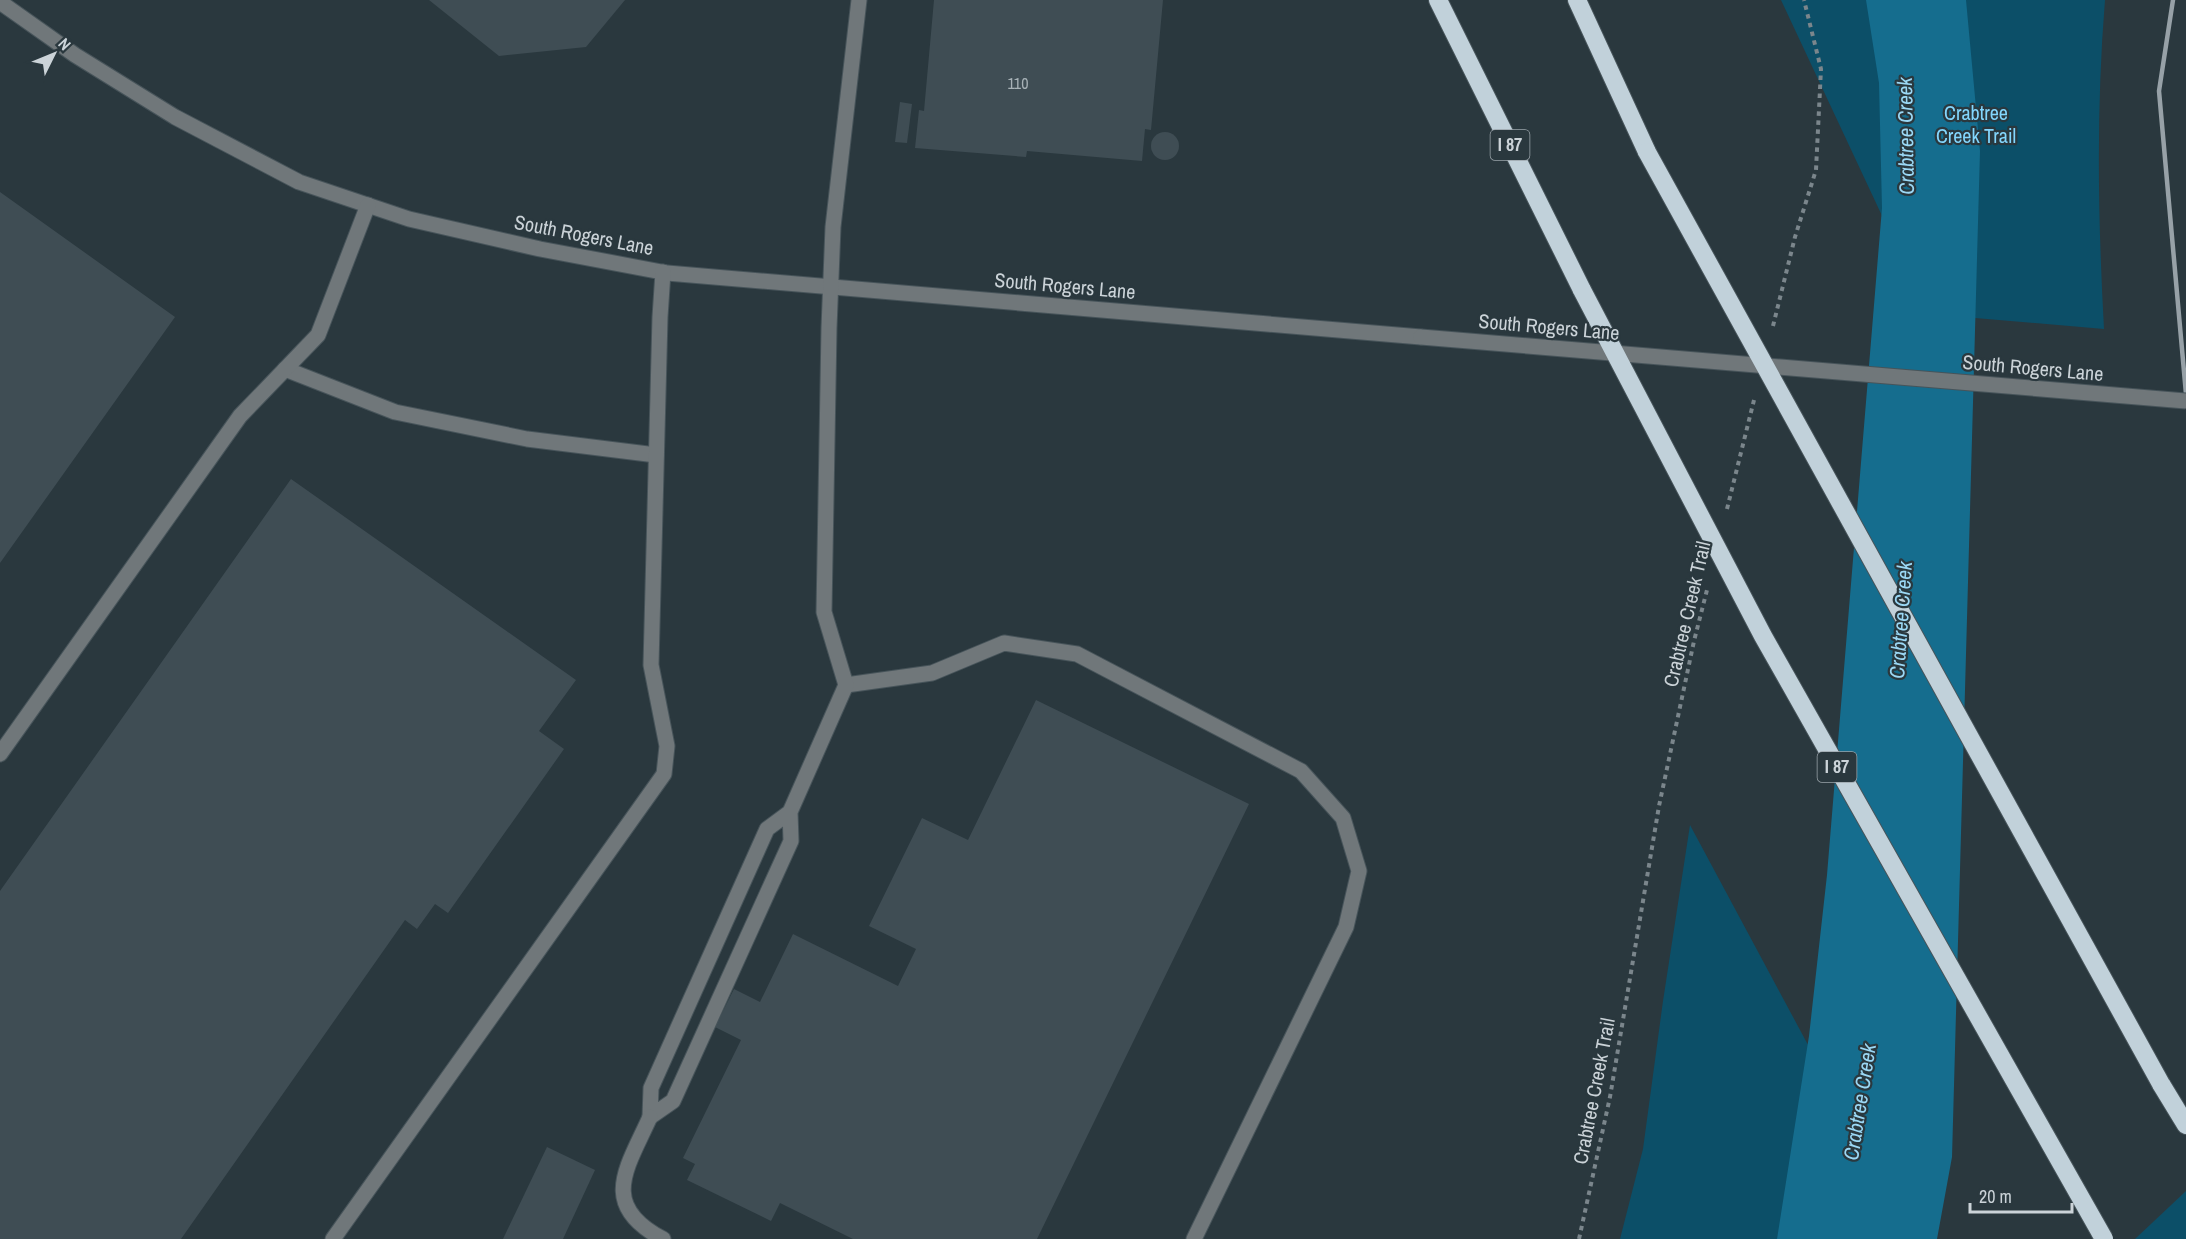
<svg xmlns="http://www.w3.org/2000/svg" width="2186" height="1239" viewBox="0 0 2186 1239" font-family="'Archivo Narrow',sans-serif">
  <rect width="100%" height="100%" fill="#2a383e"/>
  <!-- green -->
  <g fill="#0c4f68">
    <path d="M1781,0H2105C2096,110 2098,219 2104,329L1928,314Z"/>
    <polygon points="1690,825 1873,1166 1853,1239 1620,1239 1643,1149 1663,1001"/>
    <polygon points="2186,1191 2186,1239 2135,1239"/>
  </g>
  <!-- water -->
  <polygon fill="#156d8e" points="1866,0 1966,0 1980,151 1952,1157 1937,1239 1777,1239 1809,1036 1827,875 1882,208 1879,83"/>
  <!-- building -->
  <g fill="#3f4d54">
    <polygon points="429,0 625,0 586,47 499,56"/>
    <polygon points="934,0 1163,0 1151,130 1145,129 1142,161 1027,151 1026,157 915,148 919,110 924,111"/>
    <polygon points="900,102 912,104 907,143 895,142"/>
    <circle cx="1165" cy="146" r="14"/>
    <polygon points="0,192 175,317 0,563"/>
    <polygon points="291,479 576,680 539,731 564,749 448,913 435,904 417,929 405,920 181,1239 0,1239 0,891"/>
    <polygon points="1036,700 1249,804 1037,1239 853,1239 780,1203 771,1221 687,1180 695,1164 683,1158 741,1040 715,1027 734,989 760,1002 793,934 898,986 916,949 869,926 922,818 968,840"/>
    <polygon points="547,1147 595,1170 563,1239 503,1239"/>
  </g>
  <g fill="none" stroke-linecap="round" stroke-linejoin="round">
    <defs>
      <g id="minor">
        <polyline points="0,2 75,55 175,117 299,182 409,219 540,249 667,273 1421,337"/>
        <polyline points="285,369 395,412 527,439 656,455"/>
        <polyline points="846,685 932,673 1004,643 1077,654 1301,771 1343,818 1359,871 1346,927 1194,1239"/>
        <polyline points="0,754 240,416 318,335 368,205"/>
        <polyline points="790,812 767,829 651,1088 650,1117 673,1101 791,841 790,812 846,685 824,612 829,328 833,227 859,0"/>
        <path d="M650,1117C627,1168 598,1205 663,1239"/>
        <polyline points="333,1239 664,774 667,746 651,665 660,317 663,272"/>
      </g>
      <g id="highway">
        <polyline points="1438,0 1582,290"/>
        <polyline points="1577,0 1647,152"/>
        <polyline points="2161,1084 2186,1125"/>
      </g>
    </defs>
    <!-- minor casing -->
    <use href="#minor" stroke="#47545a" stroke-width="17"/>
    <!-- highway casing -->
    <use href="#highway" stroke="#47545a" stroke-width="20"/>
    <!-- path -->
    <g stroke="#7b868c" stroke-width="4" stroke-dasharray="4.5 4.5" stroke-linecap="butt">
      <polyline points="1773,326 1795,237 1816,170 1821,69 1804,0"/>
      <polyline points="1727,509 1754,400"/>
      <polyline points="1579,1239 1610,1097 1659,806 1694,641 1708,586"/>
    </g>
    <!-- minor -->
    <use href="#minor" stroke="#70777a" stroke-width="15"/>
    <!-- highway -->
    <use href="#highway" stroke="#c1d1da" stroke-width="18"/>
    <!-- rail -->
    <polyline stroke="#97a1a7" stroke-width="4.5" points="2173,0 2159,91 2186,394"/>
    <defs>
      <polyline id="minor-bridge" points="1421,337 2186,401"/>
      <g id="highway-bridge">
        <polyline points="1647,152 2161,1084"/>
        <polyline points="1582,290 1763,636 2104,1239"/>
      </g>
    </defs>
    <!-- minor-bridge casing -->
    <use href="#minor-bridge" stroke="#47545a" stroke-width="17" stroke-linecap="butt"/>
    <!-- highway-bridge casing -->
    <use href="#highway-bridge" stroke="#47545a" stroke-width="20" stroke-linecap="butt"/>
    <!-- minor-bridge -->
    <use href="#minor-bridge" stroke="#70777a" stroke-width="15"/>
    <!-- highway-bridge -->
    <use href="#highway-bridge" stroke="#c1d1da" stroke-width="18"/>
  </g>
  <g text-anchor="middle" stroke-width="4.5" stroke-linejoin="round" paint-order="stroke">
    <!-- number labels -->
    <g font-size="16" fill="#a8b2b7">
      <text x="1018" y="89">110</text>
    </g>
    <!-- shield labels -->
    <g fill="#2a383e" stroke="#9ba4aa" stroke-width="1.5">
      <rect x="1490.5" y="130" width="39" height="30" rx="4.5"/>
      <rect x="1817.5" y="752" width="39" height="30" rx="4.5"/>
    </g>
    <g font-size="18" font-weight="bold" fill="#cbd3d8">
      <text x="1510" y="151">I 87</text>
      <text x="1837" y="773">I 87</text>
    </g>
    <!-- park labels -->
    <g font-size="20" fill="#83d7fe" stroke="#2a383e">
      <text x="1976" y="120">Crabtree<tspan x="1976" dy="23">Creek Trail</tspan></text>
    </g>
    <!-- street labels -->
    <g font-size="20" fill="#cbd3d8" stroke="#2a383e">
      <text transform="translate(584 235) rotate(11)" y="7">South Rogers Lane</text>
      <text transform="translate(1065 286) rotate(5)" y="7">South Rogers Lane</text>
      <text transform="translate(1549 327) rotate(5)" y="7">South Rogers Lane</text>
      <text transform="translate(2033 368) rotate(5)" y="7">South Rogers Lane</text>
      <text transform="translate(1687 614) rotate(-77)" y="7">Crabtree Creek Trail</text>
      <text transform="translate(1594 1091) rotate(-79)" y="7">Crabtree Creek Trail</text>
    </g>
    <!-- water labels -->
    <g font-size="21" font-style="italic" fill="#9bd8f5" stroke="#2a383e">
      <text transform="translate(1906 136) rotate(-91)" y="7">Crabtree Creek</text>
      <text transform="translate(1901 620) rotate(-86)" y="7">Crabtree Creek</text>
      <text transform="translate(1860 1102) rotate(-81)" y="7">Crabtree Creek</text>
    </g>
  </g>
  <!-- north arrow -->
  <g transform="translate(54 54) rotate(47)" stroke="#2a383e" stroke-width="4.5" paint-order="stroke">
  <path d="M0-4.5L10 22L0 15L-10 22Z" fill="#cbd3d8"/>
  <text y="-9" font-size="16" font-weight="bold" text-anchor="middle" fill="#cbd3d8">N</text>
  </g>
  <!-- scale -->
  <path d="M1970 1203v9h102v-9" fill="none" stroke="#cbd3d8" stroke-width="3"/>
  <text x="1979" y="1203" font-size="18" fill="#cbd3d8" stroke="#2a383e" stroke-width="4.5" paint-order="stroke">20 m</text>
</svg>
